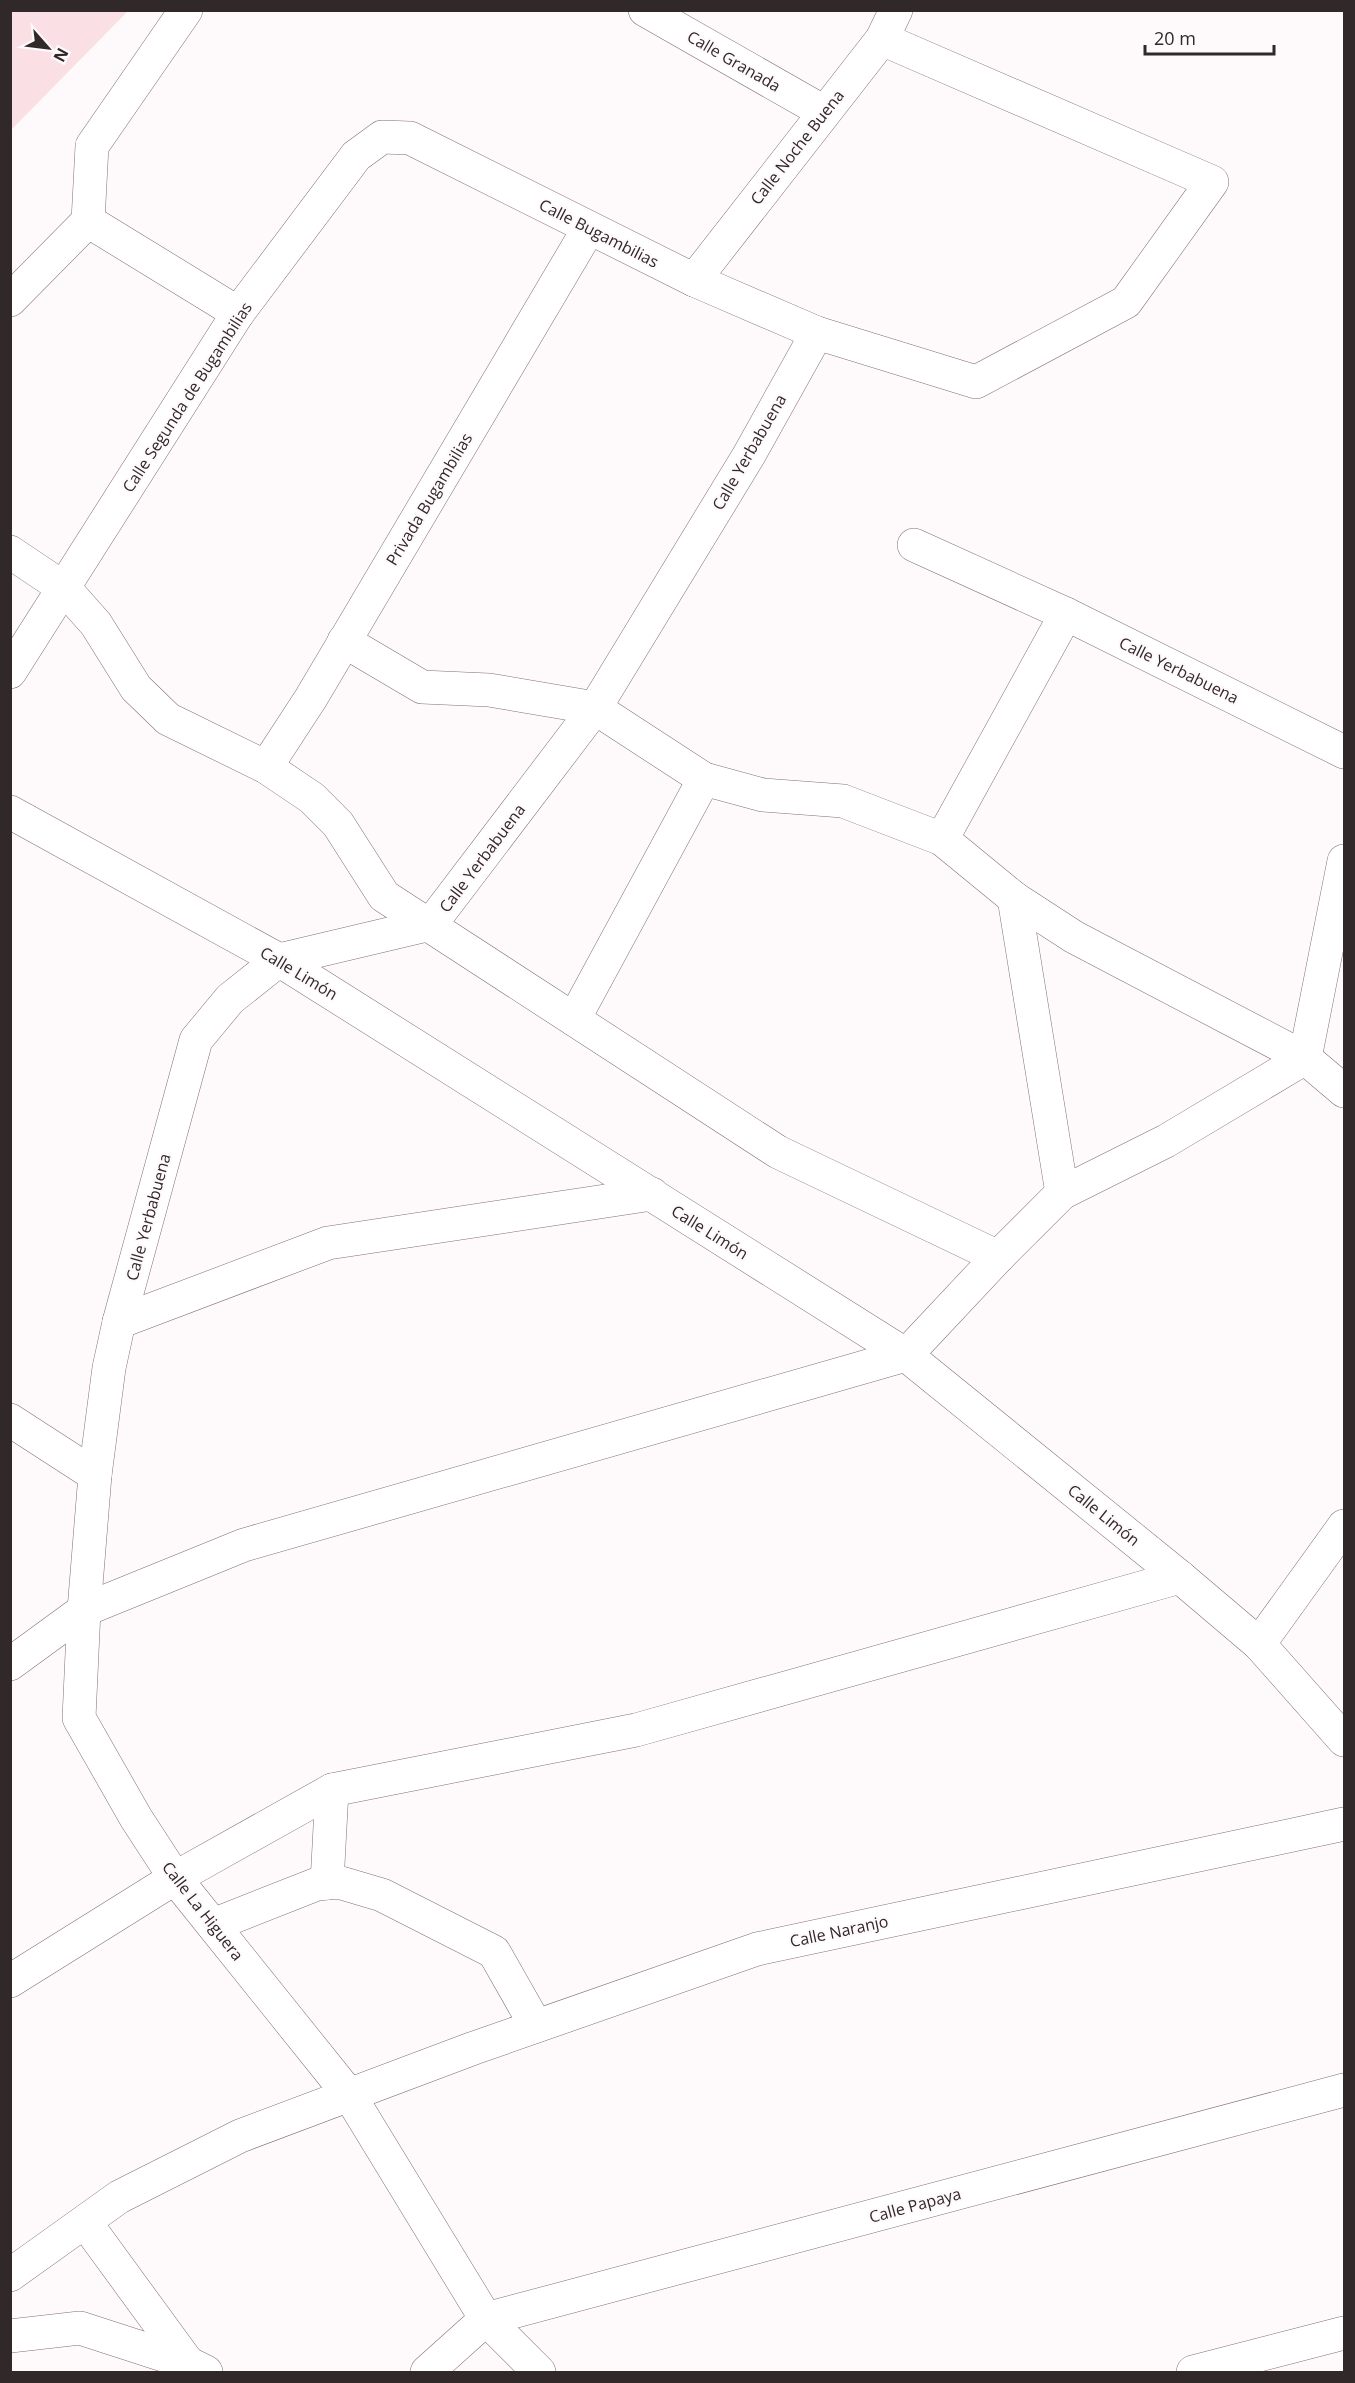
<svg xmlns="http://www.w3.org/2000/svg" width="1355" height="2383" viewBox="0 0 1355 2383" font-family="'Open Sans',sans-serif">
  <rect width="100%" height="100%" fill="#fef9fa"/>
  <!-- green -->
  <polygon fill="#fadfe5" points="11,10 128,11 11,130 10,11"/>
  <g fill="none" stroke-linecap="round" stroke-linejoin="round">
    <defs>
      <g id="minor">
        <polyline points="645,10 824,112"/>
        <polyline points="88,221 238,313"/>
        <polyline points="694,280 882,39 896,10"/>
        <polyline points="10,300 88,221 92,146 186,10"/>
        <polyline points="914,545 1066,614 1344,752"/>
        <polyline points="10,552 65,589 96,624 136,688 168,719 266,767 312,798 338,824 384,896 778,1152 998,1257"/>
        <polyline points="344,641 422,687 489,690 595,708 704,779 763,795 843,801 942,839 1014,898 1074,937 1305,1058 1344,1091"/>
        <polyline points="10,672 238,313 356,156 382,137 410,138 694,280 817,333 976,382 1126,302 1212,182 882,39"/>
        <polyline points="266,767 311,698 589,228"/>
        <polyline points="10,812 279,960 906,1355 1180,1577 1259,1644 1344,1740"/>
        <polyline points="942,839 1066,614"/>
        <polyline points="1014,898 1062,1193"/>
        <polyline points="574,1019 704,779"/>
        <polyline points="119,1322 328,1243 652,1194"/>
        <polyline points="10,1420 95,1475 84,1610 79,1718 136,1818 175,1878 350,2096 486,2319 539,2372"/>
        <polyline points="95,1475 109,1368 119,1322 196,1040 230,999 279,960 431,924 595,708 749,455 817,333"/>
        <polyline points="1259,1644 1344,1526"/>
        <polyline points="10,1664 84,1610 244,1545 906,1355 998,1257 1062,1193 1166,1141 1305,1058 1344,861"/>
        <polyline points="327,1883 332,1790"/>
        <polyline points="213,1925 317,1884 338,1882 382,1895 494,1952 536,2026"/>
        <polyline points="10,1981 175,1878 332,1790 636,1730 1180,1577"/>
        <polyline points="85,2222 188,2363"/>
        <polyline points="10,2275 119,2197 240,2136 474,2048 757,1949 1344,1824"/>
        <polyline points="10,2336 80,2328 188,2363 206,2372"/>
        <polyline points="427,2372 486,2319 1344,2090"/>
        <polyline points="1193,2372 1344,2333"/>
      </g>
    </defs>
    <!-- minor casing -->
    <use href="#minor" stroke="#866f74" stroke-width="34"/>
    <!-- minor -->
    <use href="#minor" stroke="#fff" stroke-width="33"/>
  </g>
  <g text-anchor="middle" stroke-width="4.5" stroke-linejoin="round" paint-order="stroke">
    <!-- street labels -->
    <g font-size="16" fill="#31282a" stroke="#fef9fa">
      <text transform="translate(734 61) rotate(30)" y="6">Calle Granada</text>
      <text transform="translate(797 147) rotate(-52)" y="6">Calle Noche Buena</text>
      <text transform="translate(599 233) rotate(27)" y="6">Calle Bugambilias</text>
      <text transform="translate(187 397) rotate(-57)" y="6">Calle Segunda de Bugambilias</text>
      <text transform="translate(749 452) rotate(-60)" y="6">Calle Yerbabuena</text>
      <text transform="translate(429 499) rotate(-59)" y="6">Privada Bugambilias</text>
      <text transform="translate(1179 670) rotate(26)" y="6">Calle Yerbabuena</text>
      <text transform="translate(482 858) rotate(-53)" y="6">Calle Yerbabuena</text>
      <text transform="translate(299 973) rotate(31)" y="6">Calle Limón</text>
      <text transform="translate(148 1217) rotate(-75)" y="6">Calle Yerbabuena</text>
      <text transform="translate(710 1232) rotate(32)" y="6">Calle Limón</text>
      <text transform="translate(1104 1515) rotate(39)" y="6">Calle Limón</text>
      <text transform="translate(203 1911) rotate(52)" y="6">Calle La Higuera</text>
      <text transform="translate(839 1931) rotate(-12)" y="6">Calle Naranjo</text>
      <text transform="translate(915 2205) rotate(-15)" y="6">Calle Papaya</text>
    </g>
  </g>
  <!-- border -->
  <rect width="1355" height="2383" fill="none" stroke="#31282a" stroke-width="24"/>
  <!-- north arrow -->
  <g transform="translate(48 48) rotate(118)" stroke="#fef9fa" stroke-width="4.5" paint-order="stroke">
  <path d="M0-4.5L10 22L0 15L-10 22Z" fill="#31282a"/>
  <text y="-9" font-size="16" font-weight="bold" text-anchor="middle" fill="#31282a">N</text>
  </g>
  <!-- scale -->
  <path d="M1145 45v9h129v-9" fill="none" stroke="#31282a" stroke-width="3"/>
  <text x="1154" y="45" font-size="18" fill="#31282a" stroke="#fef9fa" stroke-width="4.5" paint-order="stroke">20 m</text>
</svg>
